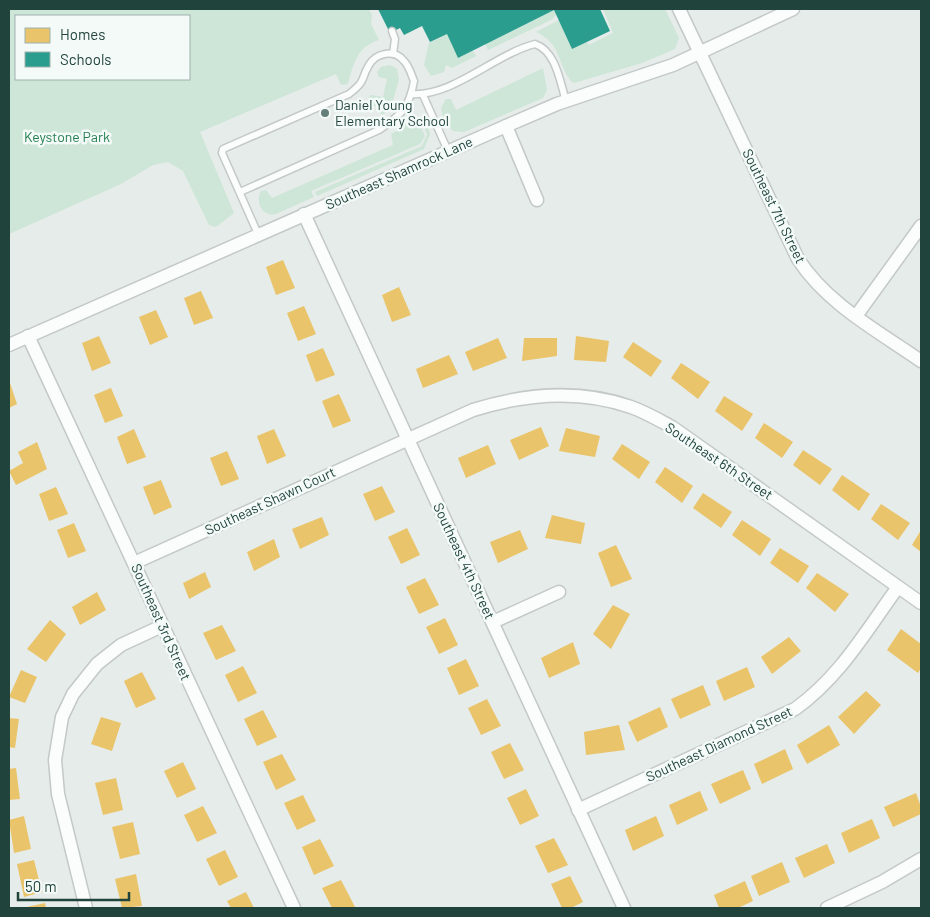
<svg xmlns="http://www.w3.org/2000/svg" width="930" height="917" viewBox="0 0 930 917" font-family="Barlow,sans-serif">
  <rect width="100%" height="100%" fill="#e6ece9"/>
  <!-- green -->
  <g fill="#cde6d7" fill-rule="evenodd">
    <path d="M9,9H369L372,15L371,24L379,40C357,46 353,65 348,84L341,85L336,74L200,132L234,213L216,227L209,225L183,171L168,162L153,165L121,184L9,234ZM16,16H189V79H16Z"/>
    <path d="M603,9H665L679,38L675,49L642,63L574,83L571,81C556,61 562,44 536,32L559,20L572,49L587,42L589,45L613,33Z"/>
    <polygon points="554,10 556,15 551,20 488,50 485,44"/>
    <polygon points="447,34 458,58 473,51 476,56 452,68 446,65 444,72 431,76 424,65 429,43"/>
    <polygon points="390,65 397,69 399,79 391,108 382,115 377,105 371,108 368,98 371,95 383,97 387,79 379,77 377,72 381,67"/>
    <polygon points="543,68 547,90 543,98 464,132 453,131 444,121 441,108 446,99 451,99 456,110"/>
    <path d="M415,115L425,136L420,144L311,191L314,197L276,214C262,217 255,202 261,191L266,190L272,198L393,145L391,134L402,128L411,116Z"/>
    <polygon points="421,117 427,123 430,134 424,149 317,196 315,192 422,146 427,135"/>
  </g>
  <!-- homes -->
  <g fill="#e9c46a">
    <polygon points="283,260 295,288 276,295 266,267"/>
    <polygon points="399,287 411,315 392,322 382,295"/>
    <polygon points="201,291 213,318 194,325 184,298"/>
    <polygon points="304,306 316,334 298,341 287,313"/>
    <polygon points="156,310 168,337 150,345 139,317"/>
    <polygon points="99,336 111,363 92,371 82,343"/>
    <polygon points="576,336 609,341 606,362 574,360"/>
    <polygon points="498,338 507,358 473,371 465,352"/>
    <polygon points="524,338 557,338 557,356 522,361"/>
    <polygon points="633,342 662,361 651,377 623,357"/>
    <polygon points="323,348 335,375 316,382 306,355"/>
    <polygon points="449,355 458,374 423,388 416,369"/>
    <polygon points="681,363 710,382 698,399 671,378"/>
    <polygon points="9,380 17,404 9,408"/>
    <polygon points="111,388 123,416 105,423 94,395"/>
    <polygon points="339,394 351,421 333,428 322,401"/>
    <polygon points="724,396 753,414 742,431 715,411"/>
    <polygon points="764,423 793,442 782,458 755,438"/>
    <polygon points="541,427 549,446 519,460 510,440"/>
    <polygon points="566,428 600,436 595,457 559,451"/>
    <polygon points="134,429 146,457 127,464 117,437"/>
    <polygon points="274,429 286,456 267,464 257,436"/>
    <polygon points="37,442 47,469 16,485 9,471 23,463 18,452"/>
    <polygon points="622,444 650,462 639,479 612,459"/>
    <polygon points="488,445 496,464 466,478 458,458"/>
    <polygon points="803,450 832,469 820,485 793,465"/>
    <polygon points="227,451 239,479 221,486 210,458"/>
    <polygon points="665,467 693,486 682,503 655,482"/>
    <polygon points="842,475 870,494 859,511 832,490"/>
    <polygon points="161,480 172,507 154,515 143,487"/>
    <polygon points="382,486 395,512 375,521 363,494"/>
    <polygon points="56,487 68,514 49,521 39,494"/>
    <polygon points="703,493 732,512 721,528 693,508"/>
    <polygon points="881,504 910,523 898,540 871,519"/>
    <polygon points="552,515 585,523 581,544 545,538"/>
    <polygon points="322,517 329,535 300,549 292,529"/>
    <polygon points="742,520 771,539 760,556 732,535"/>
    <polygon points="74,523 86,551 68,558 57,530"/>
    <polygon points="407,528 420,555 401,564 388,537"/>
    <polygon points="520,530 528,549 498,563 490,542"/>
    <polygon points="921,530 921,552 912,545"/>
    <polygon points="274,539 280,557 254,571 247,552"/>
    <polygon points="616,545 632,579 611,587 598,553"/>
    <polygon points="780,548 809,566 798,583 770,563"/>
    <polygon points="205,572 211,587 189,599 183,583"/>
    <polygon points="817,573 849,594 835,612 806,588"/>
    <polygon points="425,578 439,605 419,614 406,587"/>
    <polygon points="97,592 106,610 80,625 72,607"/>
    <polygon points="613,605 630,614 611,649 593,634"/>
    <polygon points="445,618 458,645 439,654 426,627"/>
    <polygon points="50,620 66,634 46,662 27,649"/>
    <polygon points="222,625 236,651 216,660 203,633"/>
    <polygon points="901,629 921,644 921,668 918,673 887,650"/>
    <polygon points="789,637 801,651 772,674 761,657"/>
    <polygon points="573,642 580,664 549,678 541,658"/>
    <polygon points="466,659 479,686 459,695 447,668"/>
    <polygon points="243,666 257,693 238,702 225,675"/>
    <polygon points="747,667 755,687 724,701 716,681"/>
    <polygon points="21,670 37,677 25,703 9,697"/>
    <polygon points="142,672 156,699 136,708 124,681"/>
    <polygon points="703,685 711,705 680,719 671,699"/>
    <polygon points="866,691 881,705 854,734 838,717"/>
    <polygon points="487,699 501,726 481,735 468,708"/>
    <polygon points="660,707 668,727 637,742 628,722"/>
    <polygon points="263,710 277,737 257,746 244,719"/>
    <polygon points="101,717 121,723 112,751 91,744"/>
    <polygon points="9,718 19,719 15,748 9,747"/>
    <polygon points="619,725 625,750 586,755 584,732"/>
    <polygon points="829,725 840,745 807,764 797,745"/>
    <polygon points="510,743 524,770 504,779 491,752"/>
    <polygon points="785,749 793,769 762,784 754,764"/>
    <polygon points="282,754 296,780 276,790 263,762"/>
    <polygon points="183,762 196,789 177,798 164,771"/>
    <polygon points="16,768 20,799 9,800 9,769"/>
    <polygon points="743,770 751,789 720,804 711,784"/>
    <polygon points="116,778 123,810 103,815 95,783"/>
    <polygon points="526,789 539,816 520,825 507,798"/>
    <polygon points="700,791 708,810 677,825 669,805"/>
    <polygon points="916,793 921,807 921,814 893,827 884,807"/>
    <polygon points="303,795 316,821 297,830 284,803"/>
    <polygon points="203,806 217,833 197,842 184,815"/>
    <polygon points="24,816 31,849 14,853 9,820"/>
    <polygon points="656,816 664,836 633,851 625,830"/>
    <polygon points="872,819 880,838 849,853 841,833"/>
    <polygon points="133,822 140,854 120,859 112,827"/>
    <polygon points="554,838 568,865 548,873 535,846"/>
    <polygon points="320,839 334,866 314,875 302,847"/>
    <polygon points="827,844 835,863 804,878 795,858"/>
    <polygon points="225,850 238,877 219,886 206,859"/>
    <polygon points="34,860 42,892 24,897 17,864"/>
    <polygon points="782,862 790,882 759,896 751,876"/>
    <polygon points="136,874 142,906 122,908 115,879"/>
    <polygon points="570,876 583,902 571,908 562,908 551,884"/>
    <polygon points="341,880 355,907 351,908 332,908 322,888"/>
    <polygon points="745,881 753,901 738,908 719,908 714,895"/>
    <polygon points="246,892 254,908 231,908 227,901"/>
    <polygon points="45,903 46,908 28,908 27,907"/>
  </g>
  <!-- schools -->
  <polygon fill="#2a9d8f" points="378,9 600,9 610,31 572,49 554,10 458,58 447,34 430,42 422,26 404,35 400,28 390,33"/>
  <g fill="none" stroke-linecap="round" stroke-linejoin="round">
    <defs>
      <g id="service">
        <polyline points="392,31 395,39 393,54"/>
        <path d="M411,94C453,97 495,54 535,44C556,51 560,82 566,101"/>
        <polyline points="423,95 448,151"/>
        <path d="M240,192L379,130C401,115 409,109 414,81C411,74 409,65 403,60C394,49 376,53 369,65C360,80 367,80 349,94L223,149L222,153L258,234"/>
      </g>
      <g id="minor">
        <path d="M679,9L798,259C827,304 878,331 921,361"/>
        <polyline points="506,126 537,200"/>
        <polyline points="304,214 624,908"/>
        <polyline points="856,316 921,226"/>
        <polyline points="28,336 294,908"/>
        <polyline points="9,345 506,126 557,104 673,65 793,9"/>
        <path d="M134,563L473,410C524,394 580,389 631,407C645,412 659,420 672,427L921,603"/>
        <polyline points="493,622 559,592"/>
        <path d="M578,810L795,709C840,677 866,631 898,587"/>
        <polyline points="86,908 58,794 55,760 62,717 73,694 97,664 121,645 162,626"/>
        <polyline points="827,908 882,882 921,859"/>
      </g>
    </defs>
    <!-- service casing -->
    <use href="#service" stroke="#c3c9c7" stroke-width="9"/>
    <!-- minor casing -->
    <use href="#minor" stroke="#c3c9c7" stroke-width="15"/>
    <!-- service -->
    <use href="#service" stroke="#fbfcfc" stroke-width="6"/>
    <!-- minor -->
    <use href="#minor" stroke="#fbfcfc" stroke-width="12"/>
  </g>
  <!-- markers -->
  <circle fill="#657e79" stroke="#f4faf8" stroke-width="2" cx="325" cy="113" r="5"/>
  <g text-anchor="middle" stroke-width="5" stroke-linejoin="round" paint-order="stroke">
    <!-- poi labels -->
    <g font-size="14" fill="#20433c" stroke="#f4faf8" text-anchor="start">
      <text x="335" y="110">Daniel Young<tspan x="335" dy="16">Elementary School</tspan></text>
    </g>
    <!-- park labels -->
    <g font-size="14" fill="#257f50" stroke="#f4faf8">
      <text x="67" y="142">Keystone Park</text>
    </g>
    <!-- street labels -->
    <g font-size="14" fill="#20433c" stroke="#f4faf8">
      <text transform="translate(399 173) rotate(-24)" y="5">Southeast Shamrock Lane</text>
      <text transform="translate(774 206) rotate(64)" y="5">Southeast 7th Street</text>
      <text transform="translate(719 461) rotate(34)" y="5">Southeast 6th Street</text>
      <text transform="translate(270 501) rotate(-25)" y="5">Southeast Shawn Court</text>
      <text transform="translate(464 561) rotate(65)" y="5">Southeast 4th Street</text>
      <text transform="translate(161 622) rotate(66)" y="5">Southeast 3rd Street</text>
      <text transform="translate(719 744) rotate(-25)" y="5">Southeast Diamond Street</text>
    </g>
  </g>
  <!-- border -->
  <rect width="930" height="917" fill="none" stroke="#20433c" stroke-width="20"/>
  <!-- legend -->
  <rect x="15" y="15" width="175" height="65" fill="#f4faf8" stroke="#9fb1ad"/>
  <rect x="25" y="28" width="25" height="15" fill="#e9c46a" stroke="#9fb1ad"/>
  <text x="60" y="40" font-size="15" fill="#20433c">Homes</text>
  <rect x="25" y="52" width="25" height="15" fill="#2a9d8f" stroke="#9fb1ad"/>
  <text x="60" y="65" font-size="15" fill="#20433c">Schools</text>
  <!-- scale -->
  <path d="M18 892v8h111v-8" fill="none" stroke="#20433c" stroke-width="2.5"/>
  <text x="25" y="892" font-size="15" fill="#20433c" stroke="#f4faf8" stroke-width="4" paint-order="stroke">50 m</text>
</svg>
